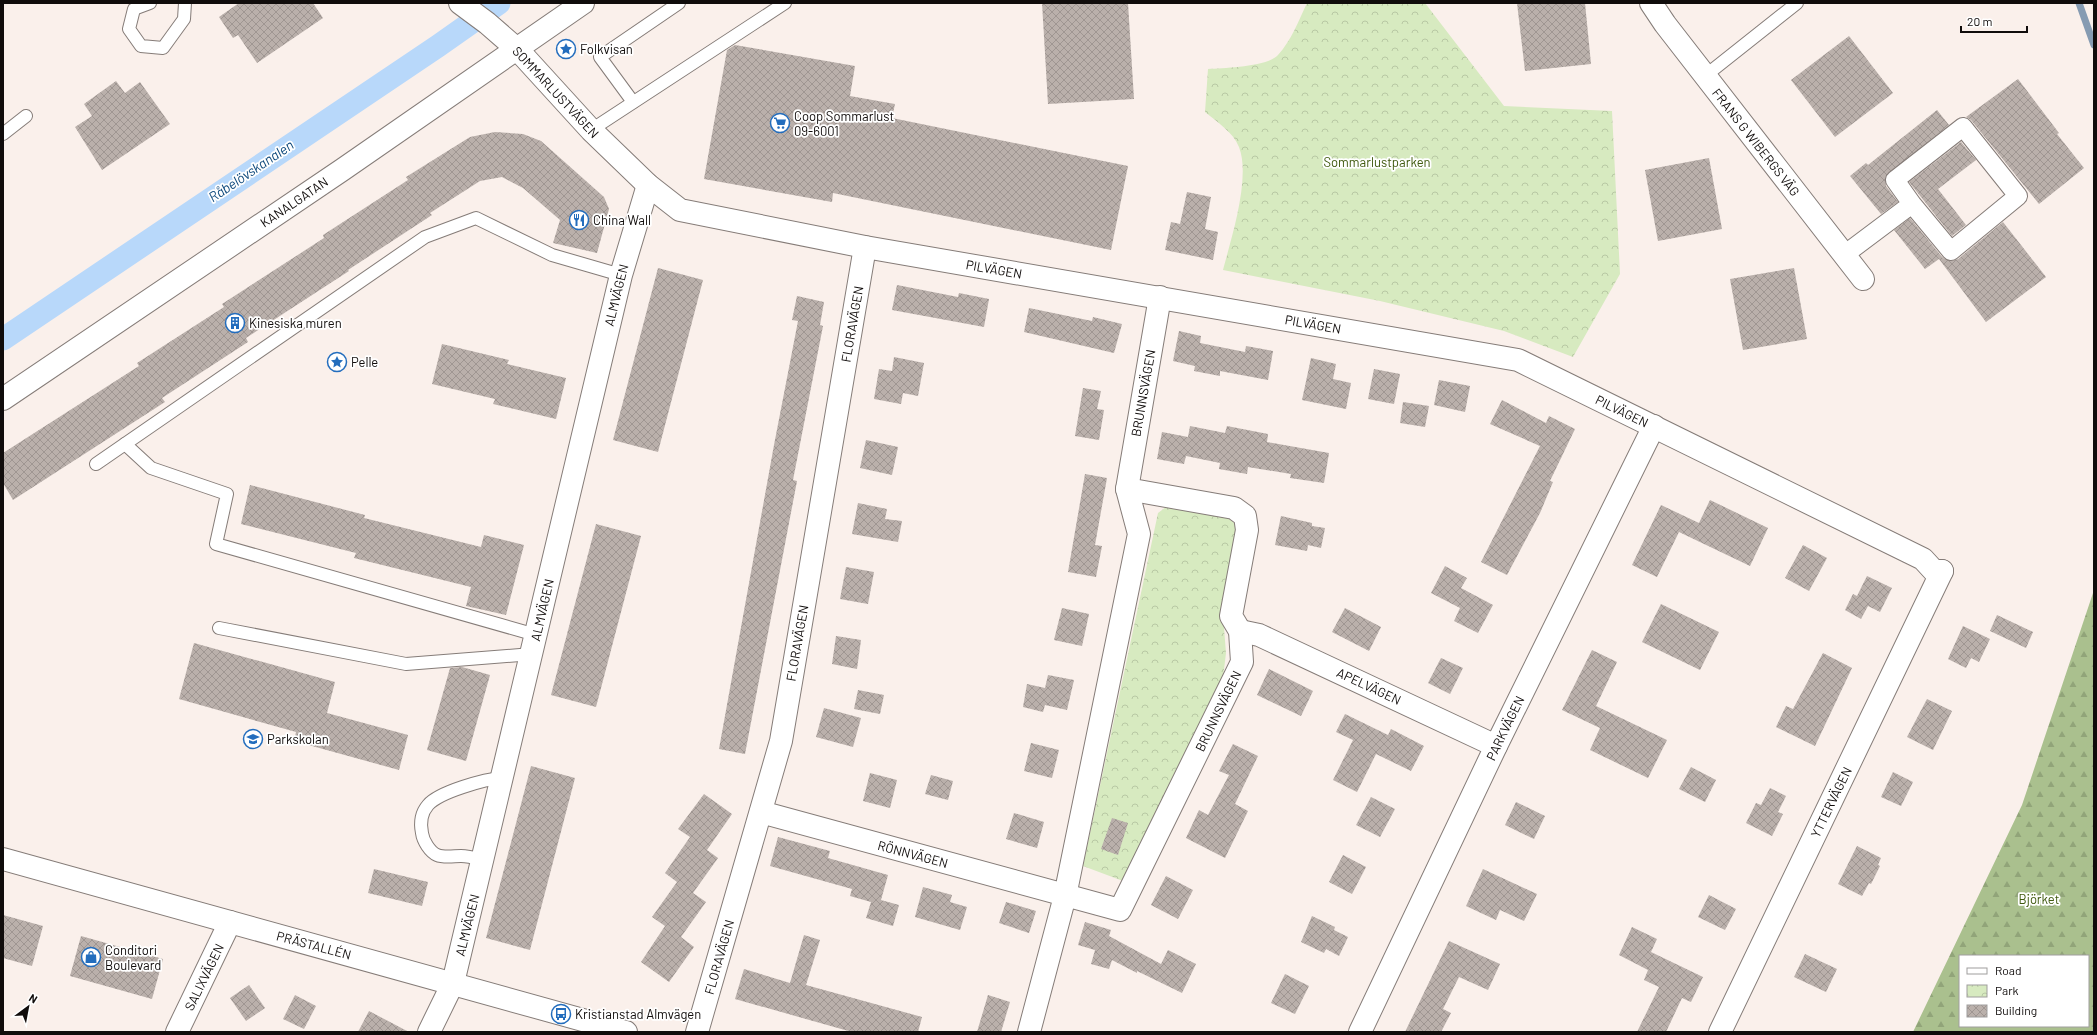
<svg xmlns="http://www.w3.org/2000/svg" width="2097" height="1035" viewBox="0 0 2097 1035" font-family="Barlow,sans-serif">
  <defs>
    <pattern id="forest-firs" width="22" height="20" patternUnits="userSpaceOnUse"><rect width="22" height="20" fill="#aac08e"/><path d="M5 1l3.5 6h-7zM16 11l3.5 6h-7z" fill="#91a479"/></pattern>
    <pattern id="park-crowns" width="20" height="18" patternUnits="userSpaceOnUse"><rect width="20" height="18" fill="#d7eac0"/><path d="M2 6a3 3 0 1 1 6 0M12 15a3 3 0 1 1 6 0" fill="none" stroke="#b8c8a4"/></pattern>
    <pattern id="building-cross-hatch" width="8" height="8" patternUnits="userSpaceOnUse"><rect width="8" height="8" fill="#bab0ab"/><path d="M0 0l8 8M0 8l8-8" fill="none" stroke="#9f9692"/></pattern>
  </defs>
  <rect width="100%" height="100%" fill="#faf0eb"/>
  <!-- forest -->
  <path fill="url(#forest-firs)" fill-rule="evenodd" d="M2094,590V1032H1913L2022,805ZM1960,956H2088V1026H1960Z"/>
  <!-- park -->
  <g fill="url(#park-crowns)">
    <path d="M1307,3H1425L1504,106L1612,111L1620,274L1573,357L1504,331L1380,301L1223,270C1231,239 1251,178 1239,147C1233,132 1217,122 1205,112L1208,69C1225,68 1267,67 1278,55C1291,41 1299,20 1307,3Z"/>
    <polygon points="1166,507 1228,518 1238,526 1223,615 1226,653 1223,678 1123,881 1083,866 1158,513"/>
  </g>
  <g fill="none" stroke-linecap="round" stroke-linejoin="round">
    <!-- stream -->
    <polyline stroke="#869bb2" stroke-width="7" points="2079,3 2094,45"/>
    <!-- canal -->
    <polyline stroke="#b8d8fa" stroke-width="23" points="3,339 438,46 499,3"/>
  </g>
  <!-- building -->
  <g fill="url(#building-cross-hatch)">
    <polygon points="239,3 313,3 323,18 257,63 238,35 233,38 219,17"/>
    <polygon points="1042,3 1128,3 1134,99 1048,104"/>
    <polygon points="1517,3 1585,3 1591,64 1525,71"/>
    <polygon points="1849,36 1893,93 1835,137 1791,80"/>
    <polygon points="735,45 855,66 850,96 895,104 892,118 1128,166 1111,250 833,193 832,202 704,179 727,50"/>
    <polygon points="2018,79 2059,133 2057,134 2084,168 2039,204 1971,120 1966,117"/>
    <polygon points="116,81 125,93 140,82 170,124 102,170 75,127 92,116 84,104"/>
    <polygon points="1937,110 1949,125 1886,176 1886,186 1898,202 1881,214 1850,176 1866,163 1868,165"/>
    <polygon points="495,132 523,134 541,141 604,197 609,209 597,253 553,243 560,220 523,188 502,177 480,181 430,213 432,215 348,270 349,271 246,338 248,342 162,398 165,402 13,500 3,483 3,453 139,366 137,363 224,307 222,304 324,238 323,235 408,180 406,177 470,137"/>
    <polygon points="1961,142 1976,160 1938,189 1966,225 1952,236 1909,182"/>
    <polygon points="1709,158 1722,229 1658,241 1645,170"/>
    <polygon points="1187,192 1211,197 1205,229 1218,232 1213,260 1165,250 1171,222 1180,224"/>
    <polygon points="1910,218 1943,258 1952,261 1958,259 2003,222 2046,277 1986,322 1939,259 1925,269 1894,230"/>
    <polygon points="658,268 703,280 658,452 613,440"/>
    <polygon points="1794,268 1807,339 1743,350 1730,279"/>
    <polygon points="897,285 958,297 959,293 989,299 984,327 892,310"/>
    <polygon points="797,296 824,302 820,325 823,326 793,480 797,481 745,754 719,749 774,445 798,321 792,320"/>
    <polygon points="1029,308 1092,321 1093,317 1122,324 1114,353 1024,332"/>
    <polygon points="1179,331 1201,336 1200,343 1245,352 1246,346 1273,351 1268,380 1220,371 1220,376 1194,371 1195,366 1173,361"/>
    <polygon points="442,344 509,360 507,364 566,378 556,419 493,404 495,399 432,384"/>
    <polygon points="894,357 924,363 918,396 903,393 901,404 874,399 879,369 892,371"/>
    <polygon points="1311,358 1336,364 1333,379 1351,383 1346,409 1302,400"/>
    <polygon points="1374,369 1400,374 1394,404 1368,399"/>
    <polygon points="1439,380 1470,386 1465,412 1434,405"/>
    <polygon points="1083,388 1101,391 1097,409 1104,410 1099,440 1075,436"/>
    <polygon points="1502,400 1546,423 1549,416 1575,429 1550,481 1553,482 1540,513 1507,575 1481,562 1540,446 1490,424"/>
    <polygon points="1403,402 1429,406 1425,427 1400,423"/>
    <polygon points="1190,426 1225,433 1227,426 1268,434 1267,442 1329,453 1324,483 1290,478 1291,474 1248,467 1247,474 1219,469 1220,463 1186,456 1184,464 1157,459 1162,432 1188,437"/>
    <polygon points="866,440 898,447 892,475 860,468"/>
    <polygon points="1085,474 1107,478 1095,545 1102,546 1096,577 1068,572"/>
    <polygon points="250,485 365,515 364,518 481,547 484,535 524,545 506,615 466,606 471,587 354,558 356,553 241,524"/>
    <polygon points="1710,500 1768,528 1750,566 1679,532 1657,577 1632,565 1661,505 1699,523"/>
    <polygon points="858,503 887,509 885,519 902,521 898,542 852,534"/>
    <polygon points="1281,516 1312,523 1312,526 1325,528 1321,548 1308,545 1307,551 1275,545"/>
    <polygon points="596,524 641,536 596,707 551,695"/>
    <polygon points="1803,545 1827,558 1809,591 1785,578"/>
    <polygon points="1445,566 1467,578 1461,588 1493,605 1478,633 1454,621 1460,608 1431,593"/>
    <polygon points="846,567 874,572 868,604 840,599"/>
    <polygon points="1867,576 1892,588 1880,612 1868,606 1861,619 1845,610 1853,594 1857,596"/>
    <polygon points="1661,604 1719,632 1700,670 1642,642"/>
    <polygon points="1062,608 1089,614 1082,646 1054,640"/>
    <polygon points="1345,608 1381,627 1369,651 1332,632"/>
    <polygon points="1997,615 2033,632 2026,648 1990,631"/>
    <polygon points="1963,626 1990,639 1979,662 1971,658 1966,668 1948,659"/>
    <polygon points="836,636 861,640 857,669 832,664"/>
    <polygon points="194,643 335,682 327,713 408,735 399,770 294,741 296,732 179,699"/>
    <polygon points="1592,650 1617,662 1596,706 1667,740 1648,778 1590,750 1600,728 1562,710"/>
    <polygon points="1823,653 1852,668 1815,746 1776,727 1786,706 1793,709"/>
    <polygon points="1441,658 1463,668 1450,694 1428,683"/>
    <polygon points="462,667 490,675 466,761 427,750 450,668"/>
    <polygon points="1269,669 1313,691 1301,716 1257,695"/>
    <polygon points="1048,675 1074,680 1067,710 1045,705 1043,712 1023,707 1027,684 1045,688"/>
    <polygon points="858,690 884,695 880,714 854,709"/>
    <polygon points="1927,699 1952,711 1933,750 1907,737"/>
    <polygon points="824,708 861,718 853,747 816,737"/>
    <polygon points="1345,714 1388,735 1391,729 1424,746 1411,771 1376,754 1357,792 1333,780 1353,740 1336,732"/>
    <polygon points="1031,743 1059,750 1052,778 1024,771"/>
    <polygon points="1233,744 1258,756 1235,804 1248,811 1225,858 1186,838 1199,810 1208,815 1229,775 1219,771"/>
    <polygon points="531,766 575,778 530,950 486,938"/>
    <polygon points="1691,767 1716,780 1705,802 1679,789"/>
    <polygon points="1893,772 1913,782 1901,806 1881,797"/>
    <polygon points="870,773 897,780 890,808 863,801"/>
    <polygon points="931,775 953,781 948,800 925,794"/>
    <polygon points="1770,788 1786,796 1778,812 1783,814 1772,836 1746,823 1756,803 1761,805"/>
    <polygon points="704,794 732,814 707,850 718,858 693,893 706,902 681,937 694,947 669,982 641,962 665,926 652,917 677,882 665,873 690,837 678,829"/>
    <polygon points="1371,797 1395,809 1380,837 1356,825"/>
    <polygon points="1516,802 1545,816 1534,839 1505,825"/>
    <polygon points="1014,813 1044,822 1037,848 1006,839"/>
    <polygon points="1112,818 1128,823 1118,855 1101,849"/>
    <polygon points="778,837 830,851 828,858 888,875 881,900 899,905 893,926 866,918 871,902 850,896 852,889 770,866"/>
    <polygon points="1857,846 1881,858 1878,865 1880,866 1871,884 1869,883 1862,896 1838,884"/>
    <polygon points="1343,855 1366,867 1352,894 1329,882"/>
    <polygon points="374,869 428,882 422,906 368,893"/>
    <polygon points="1483,869 1537,894 1524,921 1500,910 1496,920 1466,906"/>
    <polygon points="1166,876 1193,890 1178,919 1151,905"/>
    <polygon points="923,887 952,895 950,902 967,907 960,930 915,917"/>
    <polygon points="1709,895 1736,909 1725,930 1698,917"/>
    <polygon points="1006,902 1036,911 1029,933 999,923"/>
    <polygon points="3,915 43,926 32,966 3,958"/>
    <polygon points="1312,916 1335,927 1334,930 1348,937 1339,956 1326,949 1324,953 1301,942"/>
    <polygon points="1085,922 1111,930 1109,936 1161,964 1168,950 1196,964 1182,993 1137,971 1137,973 1112,960 1109,969 1091,964 1095,950 1078,945"/>
    <polygon points="1632,927 1657,939 1651,952 1703,977 1691,1002 1682,998 1666,1032 1637,1032 1659,987 1644,980 1648,970 1619,955"/>
    <polygon points="804,935 820,940 806,985 922,1017 918,1032 852,1032 735,999 744,969 790,983"/>
    <polygon points="81,936 163,959 152,999 70,976"/>
    <polygon points="1449,941 1500,964 1488,990 1459,977 1443,1009 1451,1013 1441,1032 1405,1032"/>
    <polygon points="1805,954 1837,969 1826,992 1794,977"/>
    <polygon points="1285,974 1309,986 1295,1014 1271,1003"/>
    <polygon points="249,985 265,1008 246,1021 230,998"/>
    <polygon points="295,995 316,1006 304,1029 283,1019"/>
    <polygon points="988,995 1010,1002 1001,1032 977,1032"/>
    <polygon points="369,1011 409,1032 358,1032"/>
  </g>
  <g fill="none" stroke-linecap="round" stroke-linejoin="round">
    <defs>
      <g id="service">
        <polyline points="150,3 134,9 129,29 141,46 163,48 184,19 185,3"/>
        <polyline points="1705,76 1797,3"/>
        <polyline points="633,102 600,57 679,3"/>
        <polyline points="591,130 785,3"/>
        <polyline points="3,134 26,116"/>
        <polyline points="125,444 151,468 227,494 216,544 536,635"/>
        <polyline points="96,464 425,237 476,218 552,255 621,275"/>
        <polyline points="219,628 406,664 532,654"/>
        <path d="M482,860C475,858 469,856 461,856C454,856 444,858 437,855C430,852 423,841 422,833C420,823 421,813 428,805C439,792 485,779 502,778"/>
      </g>
      <polyline id="pedestrian" points="1844,255 1912,204 1895,180 1963,127 2018,196 1951,251 1912,204"/>
      <g id="minor">
        <polyline points="460,3 487,23 518,50 591,130 648,185 680,210 865,247 1518,360 1923,559 1934,571 1942,571"/>
        <polyline points="1651,3 1665,24 1863,279"/>
        <polyline points="1240,631 1259,635 1496,746"/>
        <polyline points="761,812 1120,910 1242,662 1240,631 1231,616 1247,530 1245,516 1234,508 1127,489"/>
        <polyline points="177,1032 230,922"/>
        <polyline points="429,1032 453,983 621,275 648,185"/>
        <polyline points="697,1032 781,741 865,247"/>
        <polyline points="1029,1032 1065,896 1139,534 1127,489 1160,297"/>
        <polyline points="1360,1032 1496,746 1654,426"/>
        <polyline points="1720,1032 1942,571"/>
      </g>
      <g id="tertiary">
        <polyline points="3,399 342,170 583,3"/>
        <polyline points="3,859 626,1032"/>
      </g>
    </defs>
    <!-- service casing -->
    <use href="#service" stroke="#857c78" stroke-width="14"/>
    <!-- pedestrian casing -->
    <use href="#pedestrian" stroke="#857c78" stroke-width="20"/>
    <!-- minor casing -->
    <use href="#minor" stroke="#857c78" stroke-width="24"/>
    <!-- tertiary casing -->
    <use href="#tertiary" stroke="#857c78" stroke-width="24"/>
    <!-- service -->
    <use href="#service" stroke="#fff" stroke-width="12"/>
    <!-- pedestrian -->
    <use href="#pedestrian" stroke="#fff" stroke-width="18"/>
    <!-- minor -->
    <use href="#minor" stroke="#fff" stroke-width="22"/>
    <!-- tertiary -->
    <use href="#tertiary" stroke="#fff" stroke-width="22"/>
  </g>
  <!-- icons -->
  <defs>
    <symbol id="sight-ring" viewBox="-11 -11 22 22"><circle r="9.5" fill="#fff" stroke="#236dbd" stroke-width="1.5"/><path d="M0-6L1.8-2.2L6-1.7L2.9 1.2L3.7 5.4L0 3.3L-3.7 5.4L-2.9 1.2L-6-1.7L-1.8-2.2Z" fill="#236dbd"/></symbol>
    <symbol id="supermarket-ring" viewBox="-11 -11 22 22"><circle r="9.5" fill="#fff" stroke="#236dbd" stroke-width="1.5"/><path d="M-6-5.5h2.5l.6 2H6L4.5 2H-2.5L-4.4-4H-6ZM-1.5 3.2a1.3 1.3 0 1 0 .1 0ZM3 3.2a1.3 1.3 0 1 0 .1 0Z" fill="#236dbd"/></symbol>
    <symbol id="restaurant-ring" viewBox="-11 -11 22 22"><circle r="9.5" fill="#fff" stroke="#236dbd" stroke-width="1.5"/><path d="M-5-6h1v4h1v-4h1v4h1v-4h1v5L-1.5 .5V6h-2V.5L-5-1ZM5-6V6H3V1.5H1.5Q1.5-4 5-6Z" fill="#236dbd"/></symbol>
    <symbol id="building-ring" viewBox="-11 -11 22 22"><circle r="9.5" fill="#fff" stroke="#236dbd" stroke-width="1.5"/><path d="M-4-6H4V6H1V3H-1V6H-4ZM-2.5-4.3h1.7v1.8h-1.7ZM.8-4.3h1.7v1.8H.8ZM-2.5-1h1.7V.8h-1.7ZM.8-1h1.7V.8H.8Z" fill="#236dbd"/></symbol>
    <symbol id="school-ring" viewBox="-11 -11 22 22"><circle r="9.5" fill="#fff" stroke="#236dbd" stroke-width="1.5"/><path d="M0-5L7-2L0 1L-7-2ZM-4 1L0 2.5L4 1V4Q0 6-4 4Z" fill="#236dbd"/></symbol>
    <symbol id="shop-ring" viewBox="-11 -11 22 22"><circle r="9.5" fill="#fff" stroke="#236dbd" stroke-width="1.5"/><path d="M-5-2.5h2.3a2.7 3.5 0 0 1 5.4 0H5L5.5 6h-11ZM-1.5-2.5h3a1.5 2.3 0 0 0-3 0Z" fill="#236dbd"/></symbol>
    <symbol id="bus-ring" viewBox="-11 -11 22 22"><circle r="9.5" fill="#fff" stroke="#236dbd" stroke-width="1.5"/><path d="M-5-6H5V4H4V6H2V4H-2V6H-4V4H-5ZM-3.5-4V0h7V-4ZM-3.5 1.2v1.5H-2V1.2ZM2 1.2v1.5H3.5V1.2Z" fill="#236dbd"/></symbol>
  </defs>
  <g fill-rule="evenodd">
    <use href="#sight-ring" x="555" y="38" width="22" height="22"/>
    <use href="#supermarket-ring" x="769" y="112" width="22" height="22"/>
    <use href="#restaurant-ring" x="568" y="209" width="22" height="22"/>
    <use href="#building-ring" x="224" y="312" width="22" height="22"/>
    <use href="#sight-ring" x="326" y="351" width="22" height="22"/>
    <use href="#school-ring" x="242" y="728" width="22" height="22"/>
    <use href="#shop-ring" x="80" y="946" width="22" height="22"/>
    <use href="#bus-ring" x="550" y="1003" width="22" height="22"/>
  </g>
  <g text-anchor="middle" stroke-width="3.5" stroke-linejoin="round" paint-order="stroke">
    <!-- poi labels -->
    <g font-size="13" fill="#100c0b" stroke="#fff" text-anchor="start">
      <text x="580" y="54">Folkvisan</text>
      <text x="794" y="121">Coop Sommarlust<tspan x="794" dy="15">09-6001</tspan></text>
      <text x="593" y="225">China Wall</text>
      <text x="249" y="328">Kinesiska muren</text>
      <text x="351" y="367">Pelle</text>
      <text x="267" y="744">Parkskolan</text>
      <text x="105" y="955">Conditori<tspan x="105" dy="15">Boulevard</tspan></text>
      <text x="575" y="1019">Kristianstad Almvägen</text>
    </g>
    <!-- street labels -->
    <g font-size="13" fill="#100c0b" stroke="#fff">
      <text transform="translate(556 92) rotate(47)" y="5">SOMMARLUSTVÄGEN</text>
      <text transform="translate(1756 142) rotate(52)" y="5">FRANS G WIBERGS VÄG</text>
      <text transform="translate(294 202) rotate(-34)" y="5">KANALGATAN</text>
      <text transform="translate(994 269) rotate(10)" y="5">PILVÄGEN</text>
      <text transform="translate(616 295) rotate(-76)" y="5">ALMVÄGEN</text>
      <text transform="translate(852 324) rotate(-80)" y="5">FLORAVÄGEN</text>
      <text transform="translate(1313 324) rotate(10)" y="5">PILVÄGEN</text>
      <text transform="translate(1143 393) rotate(-80)" y="5">BRUNNSVÄGEN</text>
      <text transform="translate(1622 411) rotate(26)" y="5">PILVÄGEN</text>
      <text transform="translate(542 610) rotate(-77)" y="5">ALMVÄGEN</text>
      <text transform="translate(797 643) rotate(-80)" y="5">FLORAVÄGEN</text>
      <text transform="translate(1369 686) rotate(25)" y="5">APELVÄGEN</text>
      <text transform="translate(1218 711) rotate(-64)" y="5">BRUNNSVÄGEN</text>
      <text transform="translate(1505 728) rotate(-64)" y="5">PARKVÄGEN</text>
      <text transform="translate(1831 802) rotate(-64)" y="5">YTTERVÄGEN</text>
      <text transform="translate(913 854) rotate(15)" y="5">RÖNNVÄGEN</text>
      <text transform="translate(467 925) rotate(-76)" y="5">ALMVÄGEN</text>
      <text transform="translate(314 945) rotate(15)" y="5">PRÄSTALLÉN</text>
      <text transform="translate(719 957) rotate(-74)" y="5">FLORAVÄGEN</text>
      <text transform="translate(204 977) rotate(-64)" y="5">SALIXVÄGEN</text>
    </g>
    <!-- park labels -->
    <g font-size="13" fill="#405a0f" stroke="#fff">
      <text x="1377" y="167">Sommarlustparken</text>
      <text x="2039" y="904">Björket</text>
    </g>
    <!-- water labels -->
    <g font-size="14" font-style="italic" fill="#0e497c" stroke="#fff">
      <text transform="translate(251 171) rotate(-34)" y="5">Råbelövskanalen</text>
    </g>
  </g>
  <!-- border -->
  <rect width="2097" height="1035" fill="none" stroke="#100c0b" stroke-width="8"/>
  <!-- legend -->
  <rect x="1959" y="955" width="130" height="72" fill="#ffffff" stroke="#9f9e9d"/>
  <rect x="1967" y="968" width="20" height="6" fill="#ffffff" stroke="#9f9e9d"/>
  <text x="1995" y="975" font-size="12" fill="#100c0b">Road</text>
  <rect x="1967" y="985" width="20" height="12" fill="url(#park-crowns)" stroke="#9f9e9d"/>
  <text x="1995" y="995" font-size="12" fill="#100c0b">Park</text>
  <rect x="1967" y="1005" width="20" height="12" fill="url(#building-cross-hatch)" stroke="#9f9e9d"/>
  <text x="1995" y="1015" font-size="12" fill="#100c0b">Building</text>
  <!-- north arrow -->
  <g transform="translate(28 1007) rotate(32)" stroke="#ffffff" stroke-width="3" paint-order="stroke">
  <path d="M0-3L7 15L0 10L-7 15Z" fill="#100c0b"/>
  <text y="-6" font-size="11" font-weight="bold" text-anchor="middle" fill="#100c0b">N</text>
  </g>
  <!-- scale -->
  <path d="M1961 26v6h66v-6" fill="none" stroke="#100c0b" stroke-width="2"/>
  <text x="1967" y="26" font-size="12" fill="#100c0b" stroke="#ffffff" stroke-width="3" paint-order="stroke">20 m</text>
</svg>
